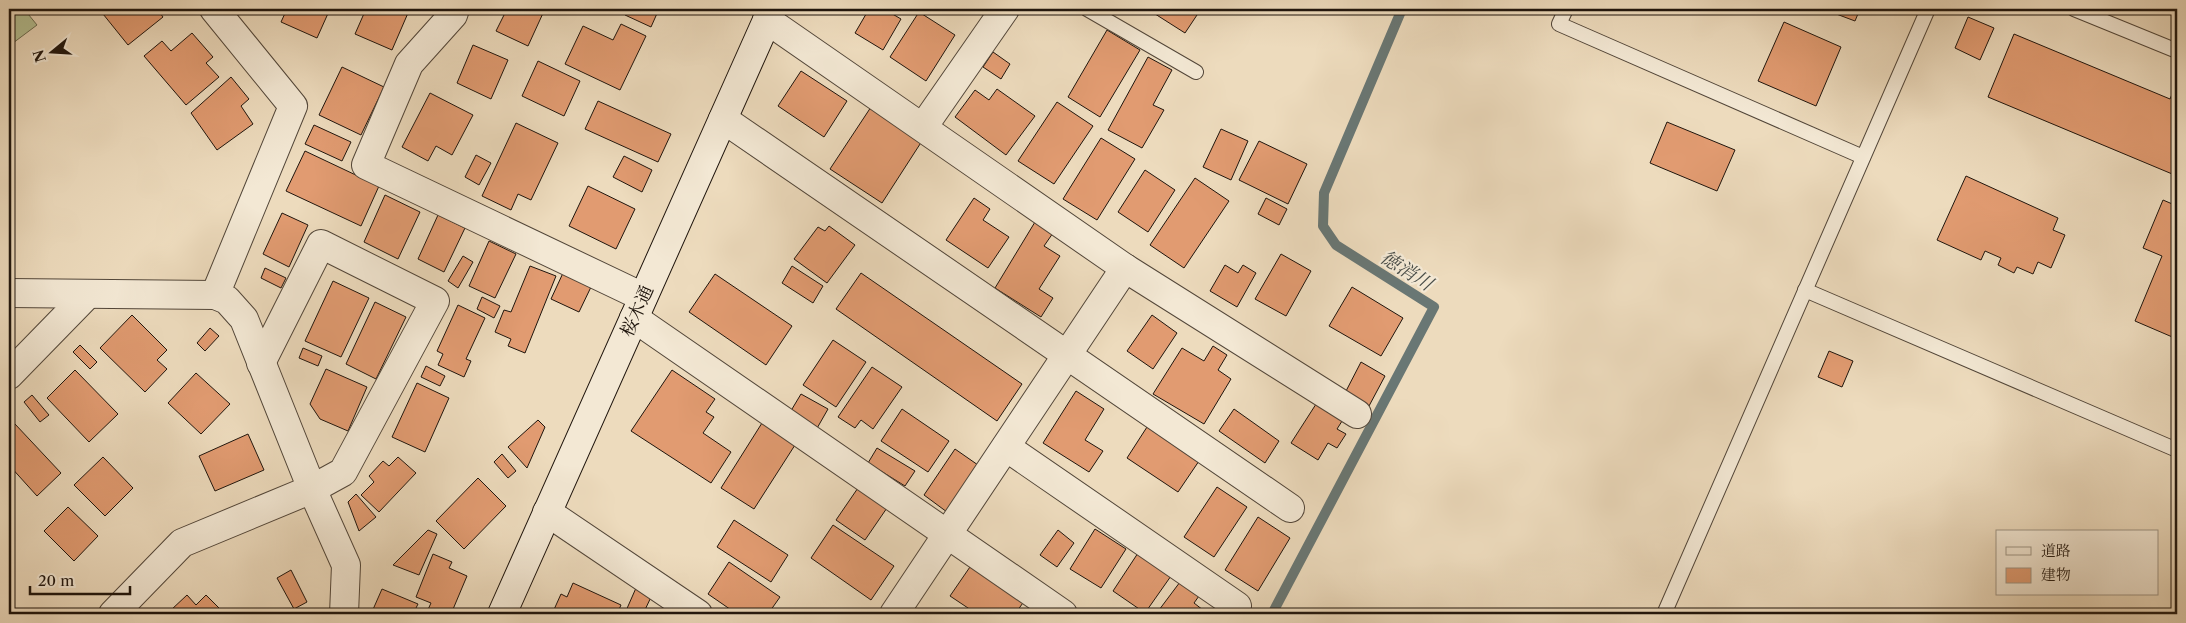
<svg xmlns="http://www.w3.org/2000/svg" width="2186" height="623" viewBox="0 0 2186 623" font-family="'Libre Caslon Text','Noto Serif JP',serif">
  <rect width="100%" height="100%" fill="#eddbbd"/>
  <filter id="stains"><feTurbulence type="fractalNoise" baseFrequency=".004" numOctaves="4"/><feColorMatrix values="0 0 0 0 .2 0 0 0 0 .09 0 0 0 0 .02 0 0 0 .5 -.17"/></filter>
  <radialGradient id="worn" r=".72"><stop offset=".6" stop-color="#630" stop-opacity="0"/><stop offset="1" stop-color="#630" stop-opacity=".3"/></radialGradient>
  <!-- green -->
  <polygon fill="#b5c193" stroke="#6a6b50" points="9,9 24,9 37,25 9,46"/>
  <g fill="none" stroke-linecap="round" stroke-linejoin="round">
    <!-- stream -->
    <polyline stroke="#697774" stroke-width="10" points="1272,614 1434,307 1336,245 1323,226 1324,193 1402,9"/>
  </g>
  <!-- building -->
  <g fill="#e19b71" stroke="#1f150d">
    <polygon points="99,9 157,9 163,17 128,45"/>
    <polygon points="287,9 330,9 317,38 281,22"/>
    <polygon points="366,9 398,9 408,13 392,50 355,34"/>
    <polygon points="507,9 539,9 544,11 528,46 496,31"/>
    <polygon points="628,9 659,9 651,27 625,15"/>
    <polygon points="869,9 884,9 901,19 883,50 855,33"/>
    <polygon points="1154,9 1201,9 1185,33 1152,12"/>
    <polygon points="1823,9 1860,9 1855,21"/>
    <polygon points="919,12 955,35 926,81 890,57"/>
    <polygon points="1968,17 1994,28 1980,60 1955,48"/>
    <polygon points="1784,22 1841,47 1816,106 1758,81"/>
    <polygon points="621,24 646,36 620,90 565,64 583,26 613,40"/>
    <polygon points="1107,30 1140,50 1100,117 1068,97"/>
    <polygon points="192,33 213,57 206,63 219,77 186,105 144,56 162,41 171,51"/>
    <polygon points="2014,34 2170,99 2177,82 2177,176 1988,97"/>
    <polygon points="473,45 508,60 491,99 457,83"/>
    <polygon points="993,52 1010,64 1001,79 983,67"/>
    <polygon points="1148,57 1172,70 1153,105 1164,110 1142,148 1108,130"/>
    <polygon points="538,61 580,81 564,116 522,96"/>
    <polygon points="342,67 384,87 361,135 319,115"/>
    <polygon points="801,71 847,101 824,137 778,106"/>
    <polygon points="231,77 249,99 241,106 253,124 217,150 191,113"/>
    <polygon points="997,89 1035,116 1006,155 955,117 975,90 989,100"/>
    <polygon points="430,93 473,115 452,155 436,146 428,161 402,147"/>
    <polygon points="598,101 671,134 658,162 585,129"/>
    <polygon points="1057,102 1093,126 1054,184 1018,161"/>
    <polygon points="871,107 922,141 882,203 830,169"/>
    <polygon points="1667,122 1735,150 1717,191 1650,163"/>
    <polygon points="516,123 558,143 531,200 518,194 511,210 482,196"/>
    <polygon points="314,125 351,142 342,161 305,144"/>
    <polygon points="1221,129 1248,141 1231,180 1203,167"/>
    <polygon points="1101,138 1135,159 1097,220 1063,199"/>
    <polygon points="1259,141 1307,164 1288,204 1239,180"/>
    <polygon points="305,151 379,186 361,226 286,191"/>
    <polygon points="476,155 491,163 479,185 465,177"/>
    <polygon points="624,156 652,170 642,192 613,177"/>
    <polygon points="1145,170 1175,190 1148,232 1118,212"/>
    <polygon points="1966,176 2058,218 2053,230 2065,235 2051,268 2038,262 2033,274 2017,267 2014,273 1998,265 2001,258 1985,251 1981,260 1937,240"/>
    <polygon points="1195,178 1229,201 1184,268 1150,245"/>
    <polygon points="588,186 635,209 616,249 569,226"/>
    <polygon points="385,195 420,212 398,259 364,242"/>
    <polygon points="974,198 990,209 983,220 1009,237 988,268 946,240"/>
    <polygon points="1266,198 1287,209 1279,225 1258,214"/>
    <polygon points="2163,200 2177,206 2177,339 2135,321 2162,256 2143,248"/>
    <polygon points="282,213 308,225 289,267 263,254"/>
    <polygon points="438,215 465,228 444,272 418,259"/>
    <polygon points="1035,222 1053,233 1044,246 1060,256 1039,289 1053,298 1041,317 995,288"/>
    <polygon points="829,226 855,245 827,283 794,259 818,227 825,231"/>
    <polygon points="489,241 516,254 495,298 469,286"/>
    <polygon points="1281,254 1311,271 1286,316 1255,299"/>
    <polygon points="463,256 473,262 458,288 448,281"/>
    <polygon points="1225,265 1238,273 1243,265 1256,273 1237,307 1210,291"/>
    <polygon points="530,266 556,276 525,353 508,346 511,339 495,332 504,310 511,312"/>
    <polygon points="792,266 823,286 813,303 782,283"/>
    <polygon points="265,268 286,278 281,288 261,278"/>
    <polygon points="563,273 591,287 579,312 551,299"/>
    <polygon points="861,273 1022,384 997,421 836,309"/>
    <polygon points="715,274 792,326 766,365 689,312"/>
    <polygon points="333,281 369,298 341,357 305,341"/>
    <polygon points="1352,287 1403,318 1381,356 1329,326"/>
    <polygon points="482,297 500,306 494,318 477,309"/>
    <polygon points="375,302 406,317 376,379 346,364"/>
    <polygon points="458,305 485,318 466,359 471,361 464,377 438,365 443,354 437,351"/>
    <polygon points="132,315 167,350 157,360 167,369 145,392 100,348"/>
    <polygon points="1152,315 1177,333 1153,369 1127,351"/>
    <polygon points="210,328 219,336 205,351 197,343"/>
    <polygon points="833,340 866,362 836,407 803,385"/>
    <polygon points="80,345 97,362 90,369 73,352"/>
    <polygon points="1213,346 1227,355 1218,370 1231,379 1204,424 1153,394 1182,348 1204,361"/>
    <polygon points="303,348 322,356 318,366 299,358"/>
    <polygon points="1829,351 1853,361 1842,387 1818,377"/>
    <polygon points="1361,362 1385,376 1369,406 1345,393"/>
    <polygon points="426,366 445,376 440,386 421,377"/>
    <polygon points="872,367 902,387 873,429 861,420 855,428 838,417"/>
    <polygon points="326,369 367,387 348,431 320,419 310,404"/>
    <polygon points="75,370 118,414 89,442 47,398"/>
    <polygon points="672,370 715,399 706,412 714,417 703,433 731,452 711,483 631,431"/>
    <polygon points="196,373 230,404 201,434 168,403"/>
    <polygon points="417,383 449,398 425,452 392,437"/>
    <polygon points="1076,391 1104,409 1085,440 1103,451 1089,472 1043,443"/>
    <polygon points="801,394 828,409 816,430 789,414"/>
    <polygon points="32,395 49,415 40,422 24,402"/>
    <polygon points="1318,401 1344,418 1337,429 1346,434 1337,448 1328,443 1318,460 1291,443"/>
    <polygon points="902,409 949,441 928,472 881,441"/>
    <polygon points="1234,409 1279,441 1265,463 1219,431"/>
    <polygon points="538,420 545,427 527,468 508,447"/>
    <polygon points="762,423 795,445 754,509 721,488"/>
    <polygon points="15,424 61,473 37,496 9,465 9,429"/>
    <polygon points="1147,427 1199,461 1178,492 1127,458"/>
    <polygon points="248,434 264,470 215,491 199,456"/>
    <polygon points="877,448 915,471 905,486 868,463"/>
    <polygon points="955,449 978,465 947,512 924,495"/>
    <polygon points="502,454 516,471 508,478 494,462"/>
    <polygon points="103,457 133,488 105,516 74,485"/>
    <polygon points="398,457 416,473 379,512 361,495 374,482 369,476 383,461 389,466"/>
    <polygon points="478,478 506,506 464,549 436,521"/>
    <polygon points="860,485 889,505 865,540 836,520"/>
    <polygon points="1217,487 1247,507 1214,557 1184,537"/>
    <polygon points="356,494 376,517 359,531 348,502"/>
    <polygon points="68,507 98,536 74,561 44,531"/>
    <polygon points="1258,517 1290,538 1258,591 1225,570"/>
    <polygon points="734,520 788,555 771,582 717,547"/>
    <polygon points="833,525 894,566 871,600 811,558"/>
    <polygon points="1095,529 1126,549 1101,588 1070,569"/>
    <polygon points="428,530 437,534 419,575 393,565"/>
    <polygon points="1058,530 1074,543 1057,567 1040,555"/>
    <polygon points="1138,553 1171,576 1145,613 1113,591"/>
    <polygon points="433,554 452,562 449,568 467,576 451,614 426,614 431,603 416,597"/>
    <polygon points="729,562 780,597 768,614 737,614 708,594"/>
    <polygon points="972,564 1025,600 1015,614 977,614 950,596"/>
    <polygon points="291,570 307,602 294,609 277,578"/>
    <polygon points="1180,582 1199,596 1194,603 1203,610 1199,614 1156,614"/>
    <polygon points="573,583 621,605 617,614 552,614 561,594 567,597"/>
    <polygon points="636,588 652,595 643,614 627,614 625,613"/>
    <polygon points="382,589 418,604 413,614 371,614"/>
    <polygon points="187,595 196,605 206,595 225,614 175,614 171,610"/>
  </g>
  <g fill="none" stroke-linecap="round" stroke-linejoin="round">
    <defs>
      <g id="lane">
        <polyline points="1087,9 1196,72"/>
        <polyline points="1566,9 1559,24 1863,157"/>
        <polyline points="2074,9 2177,51"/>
        <polyline points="1805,290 2177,450"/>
        <polyline points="1664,614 1928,9"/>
      </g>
      <g id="street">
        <polyline points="214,9 293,106 215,295"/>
        <polyline points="455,9 453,15 409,64 366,165 643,297"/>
        <polyline points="767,20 1125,268 1357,414"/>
        <polyline points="723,119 1290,508"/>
        <polyline points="923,127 1005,9"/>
        <polyline points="9,293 215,295 227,300 244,319 312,489 346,565 344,614"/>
        <polyline points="634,318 1063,614"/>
        <polyline points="9,375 88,294"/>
        <polyline points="1006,447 1237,606"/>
        <polyline points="547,512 698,614"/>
        <polyline points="113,614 182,543 312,489 343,472 435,301 321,244 261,363"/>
        <polyline points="894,614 1125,268"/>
      </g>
      <polyline id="secondary" points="502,614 772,9"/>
    </defs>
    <!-- lane casing -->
    <use href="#lane" stroke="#524639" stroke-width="16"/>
    <!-- street casing -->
    <use href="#street" stroke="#524639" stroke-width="30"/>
    <!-- secondary casing -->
    <use href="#secondary" stroke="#1f150d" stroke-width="30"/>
    <!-- lane -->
    <use href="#lane" stroke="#f3e8d4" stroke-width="14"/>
    <!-- street -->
    <use href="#street" stroke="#f3e8d4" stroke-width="28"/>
    <!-- secondary -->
    <use href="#secondary" stroke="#f3e8d4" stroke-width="28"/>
  </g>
  <g text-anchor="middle" stroke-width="4.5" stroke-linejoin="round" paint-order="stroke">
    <!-- street labels -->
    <g font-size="18" fill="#1f150d" stroke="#f3e8d4">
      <text transform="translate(637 311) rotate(-66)" y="6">桜木通</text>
    </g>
    <!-- water labels -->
    <g font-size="19" font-style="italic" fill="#4a4e49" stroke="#f3e8d4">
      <text transform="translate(1407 270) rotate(32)" y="7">徳消川</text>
    </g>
  </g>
  <!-- margin -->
  <rect width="2186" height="623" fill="none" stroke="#eddbbd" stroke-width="30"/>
  <rect x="10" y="10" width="2166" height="603" fill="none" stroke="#1f150d" stroke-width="2.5"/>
  <rect x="15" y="15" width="2156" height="593" fill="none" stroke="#1f150d"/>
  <!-- legend -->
  <rect x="1996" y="530" width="162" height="65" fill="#f3e8d4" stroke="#9e9484"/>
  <rect x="2006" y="547" width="25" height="8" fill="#f3e8d4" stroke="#9e9484"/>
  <text x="2041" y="556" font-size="15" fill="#1f150d">道路</text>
  <rect x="2006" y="568" width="25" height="15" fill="#e19b71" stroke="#9e9484"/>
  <text x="2041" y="580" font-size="15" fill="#1f150d">建物</text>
  <!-- north arrow -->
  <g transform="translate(52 52) rotate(252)" stroke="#f3e8d4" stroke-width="4" paint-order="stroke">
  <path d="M0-4L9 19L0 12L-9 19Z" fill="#1f150d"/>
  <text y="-8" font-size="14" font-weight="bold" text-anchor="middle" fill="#1f150d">N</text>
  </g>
  <!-- scale -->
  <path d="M30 586v8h100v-8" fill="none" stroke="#1f150d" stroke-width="2.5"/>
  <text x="38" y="586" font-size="15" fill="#1f150d" stroke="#f3e8d4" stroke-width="4" paint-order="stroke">20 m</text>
  <rect width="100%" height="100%" filter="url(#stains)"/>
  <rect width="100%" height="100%" fill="url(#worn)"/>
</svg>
